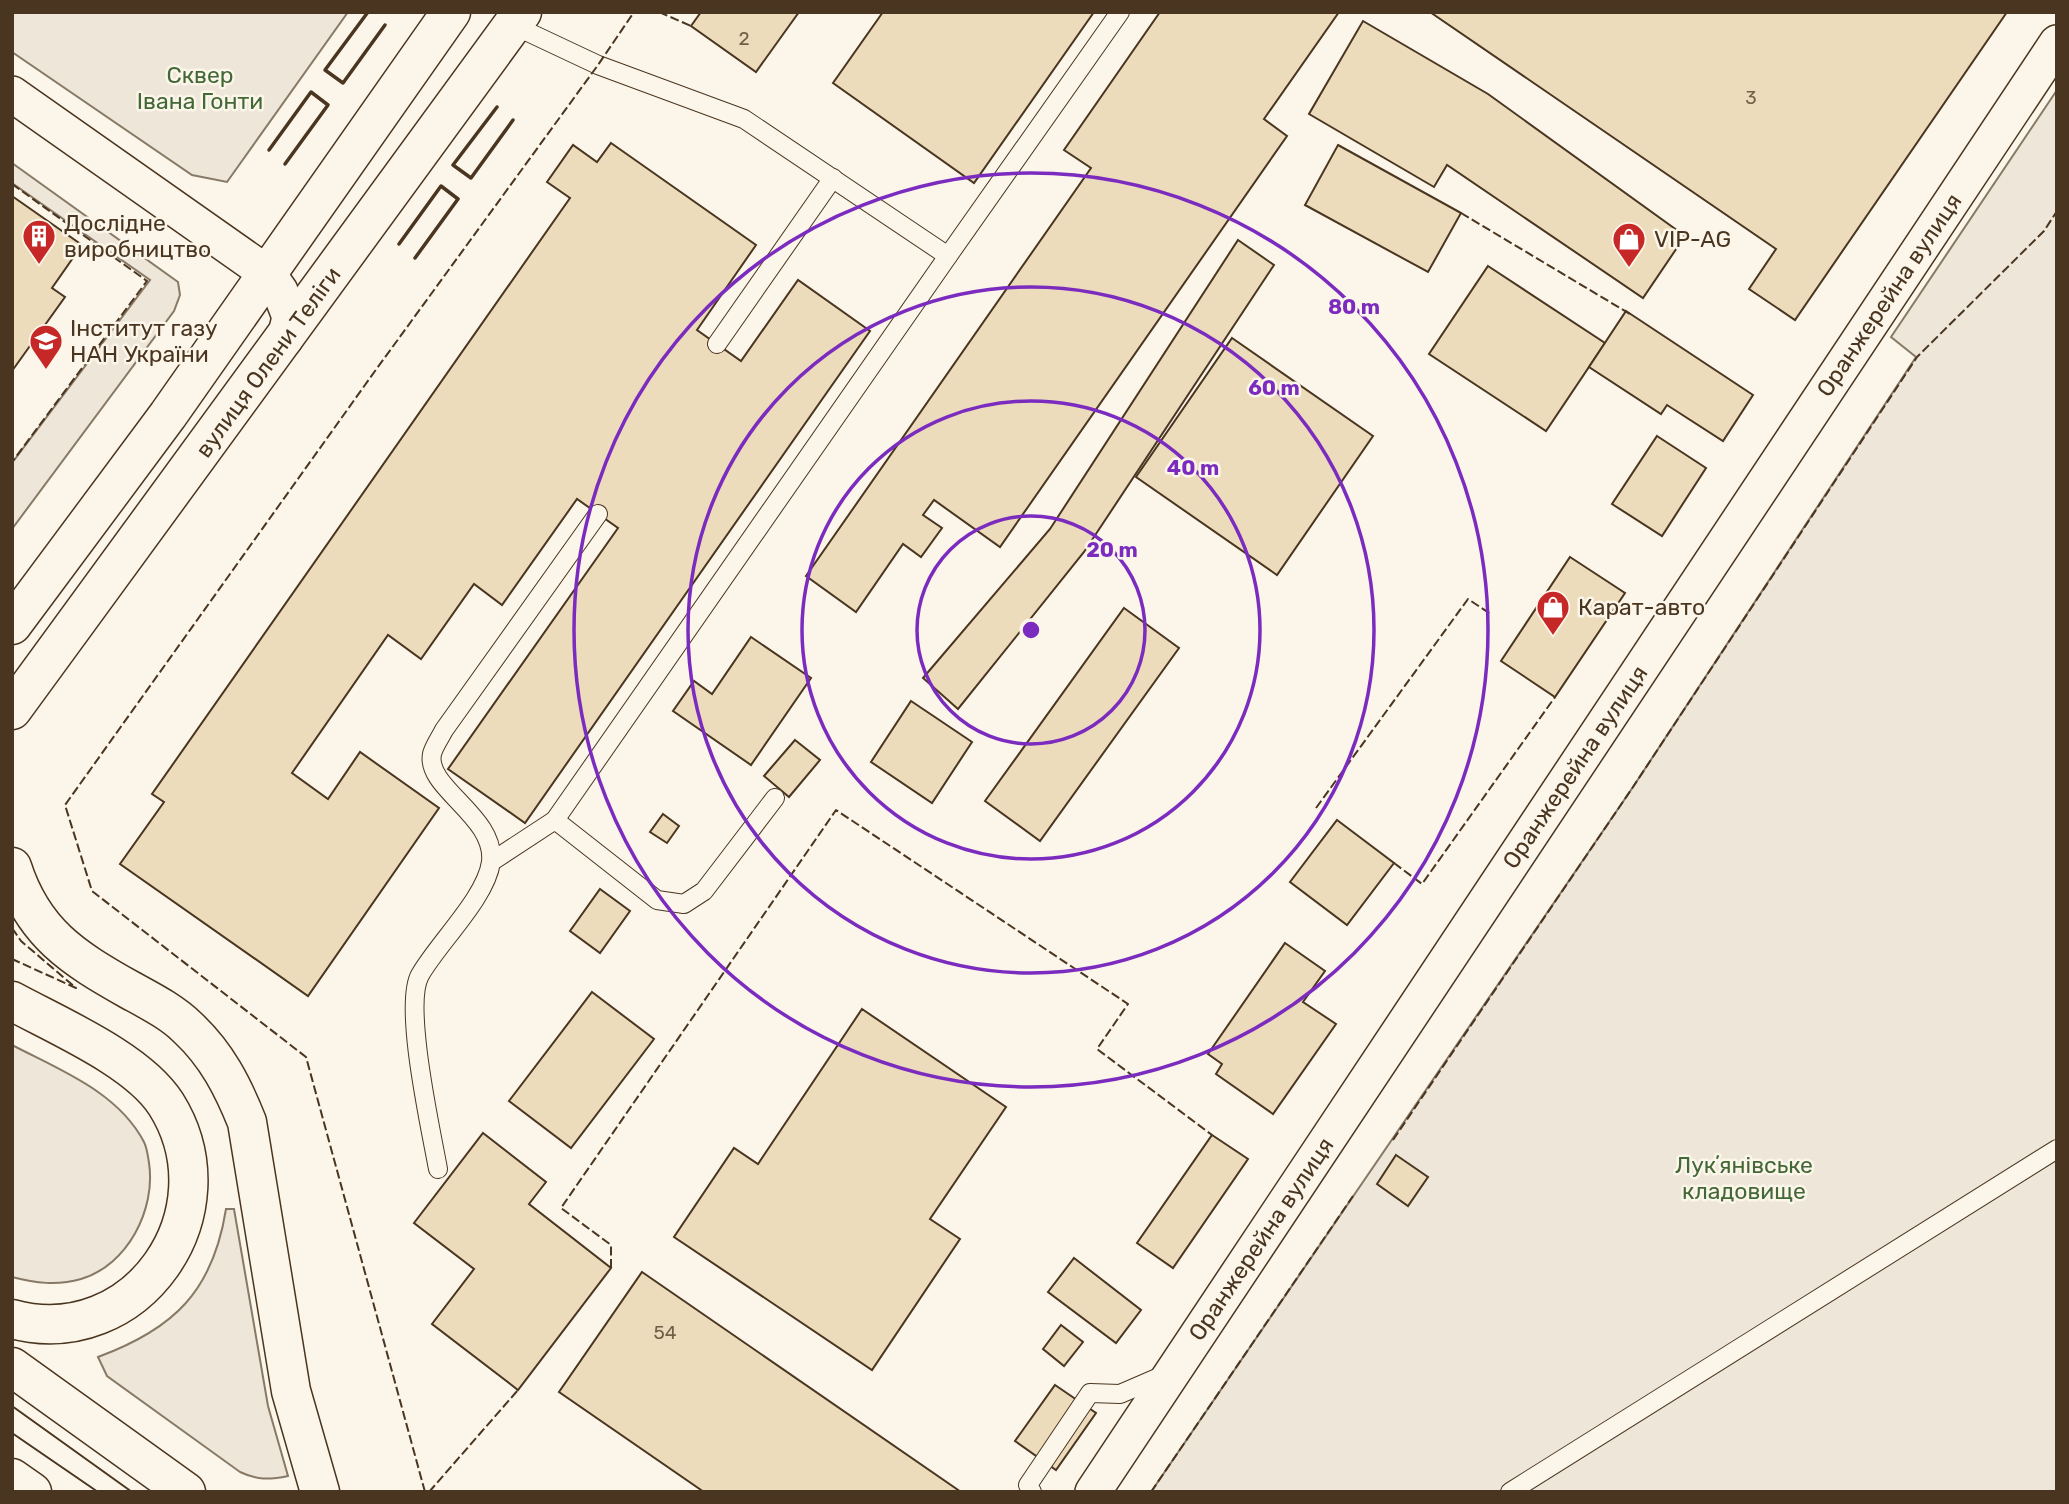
<svg xmlns="http://www.w3.org/2000/svg" width="2069" height="1504" viewBox="0 0 2069 1504" font-family="Rubik,sans-serif">
  <rect width="100%" height="100%" fill="#fbf6e9"/>
  <!-- green -->
  <g fill="#ede6d9" stroke="#887966" stroke-width="2">
    <polygon points="12,12 348,12 227,182 192,175 12,52"/>
    <polygon points="2057,90 2057,1492 1151,1492 1633,787 1916,357 1891,337"/>
    <polygon points="12,163 178,282 180,295 174,311 12,529 12,463 150,280 12,183"/>
    <path d="M12,1045C60,1070 118,1092 144,1142C147,1148 148,1156 149,1163C156,1209 128,1265 81,1279C57,1286 35,1283 12,1277Z"/>
    <path d="M226,1209H234L268,1406L288,1476C269,1480 257,1480 240,1472L107,1376L98,1357C174,1329 213,1291 226,1209Z"/>
  </g>
  <!-- building -->
  <g fill="#ecdcbc" stroke="#4a3520" stroke-width="2">
    <polygon points="701,12 799,12 756,72 691,26"/>
    <polygon points="883,12 1094,12 974,183 833,83"/>
    <polygon points="1160,12 1339,12 1264,119 1287,136 1000,547 934,500 923,515 942,528 921,557 903,544 856,612 806,576 1091,168 1064,150"/>
    <polygon points="1430,12 2007,12 1795,320 1749,289 1776,249"/>
    <polygon points="1363,21 1488,94 1685,236 1643,298 1447,165 1434,187 1309,114"/>
    <polygon points="611,143 756,245 697,330 741,361 798,280 870,331 525,823 448,769 618,528 577,499 502,605 474,584 421,659 388,635 292,773 328,799 360,752 439,808 308,996 120,864 164,802 152,794 570,198 547,182 573,145 597,162"/>
    <polygon points="1338,145 1461,213 1428,272 1305,205"/>
    <polygon points="12,196 82,245 52,288 65,297 12,371"/>
    <polygon points="1238,240 1274,265 1084,552 958,709 923,678 1050,529"/>
    <polygon points="1488,266 1605,343 1546,431 1429,354"/>
    <polygon points="1626,311 1753,395 1723,441 1667,405 1661,414 1589,367"/>
    <polygon points="1232,338 1373,436 1277,575 1136,477"/>
    <polygon points="1657,436 1706,468 1662,536 1612,504"/>
    <polygon points="1570,557 1625,593 1555,697 1501,661"/>
    <polygon points="1124,608 1179,648 1040,841 985,801"/>
    <polygon points="751,637 811,678 751,765 673,711 694,681 712,694"/>
    <polygon points="911,701 972,742 932,803 871,762"/>
    <polygon points="795,740 820,760 789,797 764,776"/>
    <polygon points="663,814 679,826 667,843 650,832"/>
    <polygon points="1337,820 1394,863 1347,925 1290,882"/>
    <polygon points="600,889 630,911 600,953 570,931"/>
    <polygon points="1285,943 1325,971 1303,1002 1336,1024 1273,1114 1216,1074 1222,1064 1208,1054"/>
    <polygon points="592,992 654,1039 571,1148 509,1101"/>
    <polygon points="862,1009 1006,1107 930,1219 960,1239 872,1370 674,1237 734,1148 758,1164"/>
    <polygon points="483,1133 546,1182 529,1204 611,1268 518,1390 432,1324 474,1269 414,1223"/>
    <polygon points="1212,1135 1248,1159 1173,1268 1137,1243"/>
    <polygon points="1396,1155 1428,1177 1408,1206 1377,1184"/>
    <polygon points="1074,1258 1141,1310 1116,1343 1048,1292"/>
    <polygon points="642,1272 961,1492 704,1492 559,1392"/>
    <polygon points="1061,1325 1083,1342 1064,1366 1043,1349"/>
    <polygon points="1055,1385 1096,1413 1056,1470 1015,1441"/>
  </g>
  <g fill="none" stroke-linecap="round" stroke-linejoin="round">
    <defs>
      <g id="service">
        <polyline points="513,25 598,65 744,119 948,256"/>
        <polyline points="717,344 833,178"/>
        <polyline points="555,820 948,256 1120,12"/>
        <polyline points="491,862 555,820 657,900 684,904 704,891 775,798"/>
        <path d="M438,1169C431,1130 403,1005 420,975C438,943 486,898 491,862C496,816 425,788 432,754C434,746 440,738 444,730L598,514"/>
        <polyline points="1032,1492 1028,1485 1090,1393 1120,1394 1164,1375"/>
        <polyline points="1510,1492 2057,1149"/>
      </g>
      <g id="minor">
        <polyline points="12,94 268,274 280,291 290,317 285,339"/>
        <polyline points="1093,1492 2057,43"/>
      </g>
      <g id="secondary">
        <path d="M12,867C33,933 73,958 130,990C150,1001 172,1012 188,1028C217,1055 233,1087 247,1122L291,1391L320,1492"/>
        <path d="M12,1001C58,1026 138,1060 166,1104C234,1212 137,1353 12,1319"/>
        <polyline points="12,1367 186,1492"/>
        <polyline points="12,1478 32,1492"/>
      </g>
      <g id="primary">
        <polyline points="12,625 168,415 451,12"/>
        <polyline points="12,710 522,12"/>
      </g>
    </defs>
    <!-- service casing -->
    <use href="#service" stroke="#4a3520" stroke-width="20"/>
    <!-- minor casing -->
    <use href="#minor" stroke="#4a3520" stroke-width="38"/>
    <!-- secondary casing -->
    <use href="#secondary" stroke="#4a3520" stroke-width="41"/>
    <!-- primary casing -->
    <use href="#primary" stroke="#4a3520" stroke-width="41"/>
    <!-- service -->
    <use href="#service" stroke="#fbf6e9" stroke-width="18"/>
    <!-- minor -->
    <use href="#minor" stroke="#fbf6e9" stroke-width="35"/>
    <!-- secondary -->
    <use href="#secondary" stroke="#fbf6e9" stroke-width="38"/>
    <!-- primary -->
    <use href="#primary" stroke="#fbf6e9" stroke-width="38"/>
    <!-- tram -->
    <g stroke="#4a3520" stroke-width="2">
      <polyline points="12,1406 132,1492"/>
      <polyline points="12,1433 98,1492"/>
    </g>
    <!-- fence -->
    <g stroke="#4a3520" stroke-width="2" stroke-dasharray="9 3.5" stroke-linecap="butt">
      <polyline points="659,12 691,26"/>
      <polyline points="12,184 147,281 12,462"/>
      <polyline points="1461,213 1630,314"/>
      <polyline points="1316,808 1468,599 1492,615"/>
      <polyline points="1394,863 1422,884 1555,697"/>
      <polyline points="12,928 21,941 76,988 12,959"/>
      <polyline points="1393,1140 1633,787 1917,357 2044,231 2057,211"/>
      <polyline points="611,1268 611,1245 561,1208 836,810 1128,1004 1097,1049 1212,1135"/>
      <polyline points="425,1492 306,1057 92,891 65,805 375,371 598,65 634,12"/>
      <polyline points="429,1492 518,1390"/>
      <polyline points="1151,1492 1353,1196"/>
    </g>
    <!-- wall -->
    <g stroke="#4a3520" stroke-width="3.5">
      <polyline points="368,12 325,70 343,83 385,25"/>
      <polyline points="497,107 453,165 471,178 513,120"/>
      <polyline points="269,150 311,92 328,105 285,164"/>
      <polyline points="399,244 441,186 458,199 415,258"/>
    </g>
  </g>
  <!-- distance rings -->
  <g fill="none" stroke="#7b2cbf" stroke-width="3.5">
    <circle cx="1031" cy="630" r="114"/>
    <circle cx="1031" cy="630" r="229"/>
    <circle cx="1031" cy="630" r="343"/>
    <circle cx="1031" cy="630" r="457"/>
  </g>
  <!-- icons -->
  <defs>
    <symbol id="building-pin" viewBox="-11 -11 22 30"><path d="M0 17L-7.5 6A9.5 9.5 0 1 1 7.5 6Z" fill="#c62828" stroke="#fbf6e9"/><path d="M-4-6H4V6H1V3H-1V6H-4ZM-2.5-4.3h1.7v1.8h-1.7ZM.8-4.3h1.7v1.8H.8ZM-2.5-1h1.7V.8h-1.7ZM.8-1h1.7V.8H.8Z" fill="#fff"/></symbol>
    <symbol id="shop-pin" viewBox="-11 -11 22 30"><path d="M0 17L-7.5 6A9.5 9.5 0 1 1 7.5 6Z" fill="#c62828" stroke="#fbf6e9"/><path d="M-5-2.5h2.3a2.7 3.5 0 0 1 5.4 0H5L5.5 6h-11ZM-1.5-2.5h3a1.5 2.3 0 0 0-3 0Z" fill="#fff"/></symbol>
    <symbol id="university-pin" viewBox="-11 -11 22 30"><path d="M0 17L-7.5 6A9.5 9.5 0 1 1 7.5 6Z" fill="#c62828" stroke="#fbf6e9"/><path d="M0-5L7-2L0 1L-7-2ZM-4 1L0 2.5L4 1V4Q0 6-4 4Z" fill="#fff"/></symbol>
  </defs>
  <g fill-rule="evenodd">
    <use href="#building-pin" x="20" y="217" width="38" height="52"/>
    <use href="#shop-pin" x="1610" y="220" width="38" height="52"/>
    <use href="#university-pin" x="27" y="322" width="38" height="52"/>
    <use href="#shop-pin" x="1534" y="588" width="38" height="52"/>
  </g>
  <g text-anchor="middle" stroke-width="5" stroke-linejoin="round" paint-order="stroke">
    <!-- number labels -->
    <g font-size="19" fill="#725f47">
      <text x="744" y="45">2</text>
      <text x="1751" y="104">3</text>
      <text x="665" y="1339">54</text>
    </g>
    <!-- park labels -->
    <g font-size="23" fill="#436837" stroke="#fbf6e9">
      <text x="200" y="83">Сквер<tspan x="200" dy="26">Івана Гонти</tspan></text>
      <text x="1744" y="1173">Лукʼянівське<tspan x="1744" dy="26">кладовище</tspan></text>
    </g>
    <!-- poi labels -->
    <g font-size="23" fill="#4a3520" stroke="#fbf6e9" text-anchor="start">
      <text x="64" y="231">Дослідне<tspan x="64" dy="26">виробництво</tspan></text>
      <text x="1654" y="247">VIP-AG</text>
      <text x="70" y="336">Інститут газу<tspan x="70" dy="26">НАН України</tspan></text>
      <text x="1578" y="615">Карат-авто</text>
    </g>
    <!-- street labels -->
    <g font-size="23" fill="#4a3520" stroke="#fbf6e9">
      <text transform="translate(1889 295) rotate(-56)" y="8">Оранжерейна вулиця</text>
      <text transform="translate(268 362) rotate(-54)" y="8">вулиця Олени Теліги</text>
      <text transform="translate(1575 767) rotate(-56)" y="8">Оранжерейна вулиця</text>
      <text transform="translate(1261 1239) rotate(-56)" y="8">Оранжерейна вулиця</text>
    </g>
  </g>
  <circle cx="1031" cy="630" r="10" fill="#7b2cbf" stroke="#fbf6e9" stroke-width="3.5"/>
  <g font-size="21" text-anchor="middle" font-weight="bold" fill="#7b2cbf" stroke="#fbf6e9" stroke-width="5" stroke-linejoin="round" paint-order="stroke">
    <text x="1354" y="314">80 m</text>
    <text x="1274" y="395">60 m</text>
    <text x="1193" y="475">40 m</text>
    <text x="1112" y="557">20 m</text>
  </g>
  <!-- border -->
  <rect width="2069" height="1504" fill="none" stroke="#4a3520" stroke-width="28"/>
</svg>
